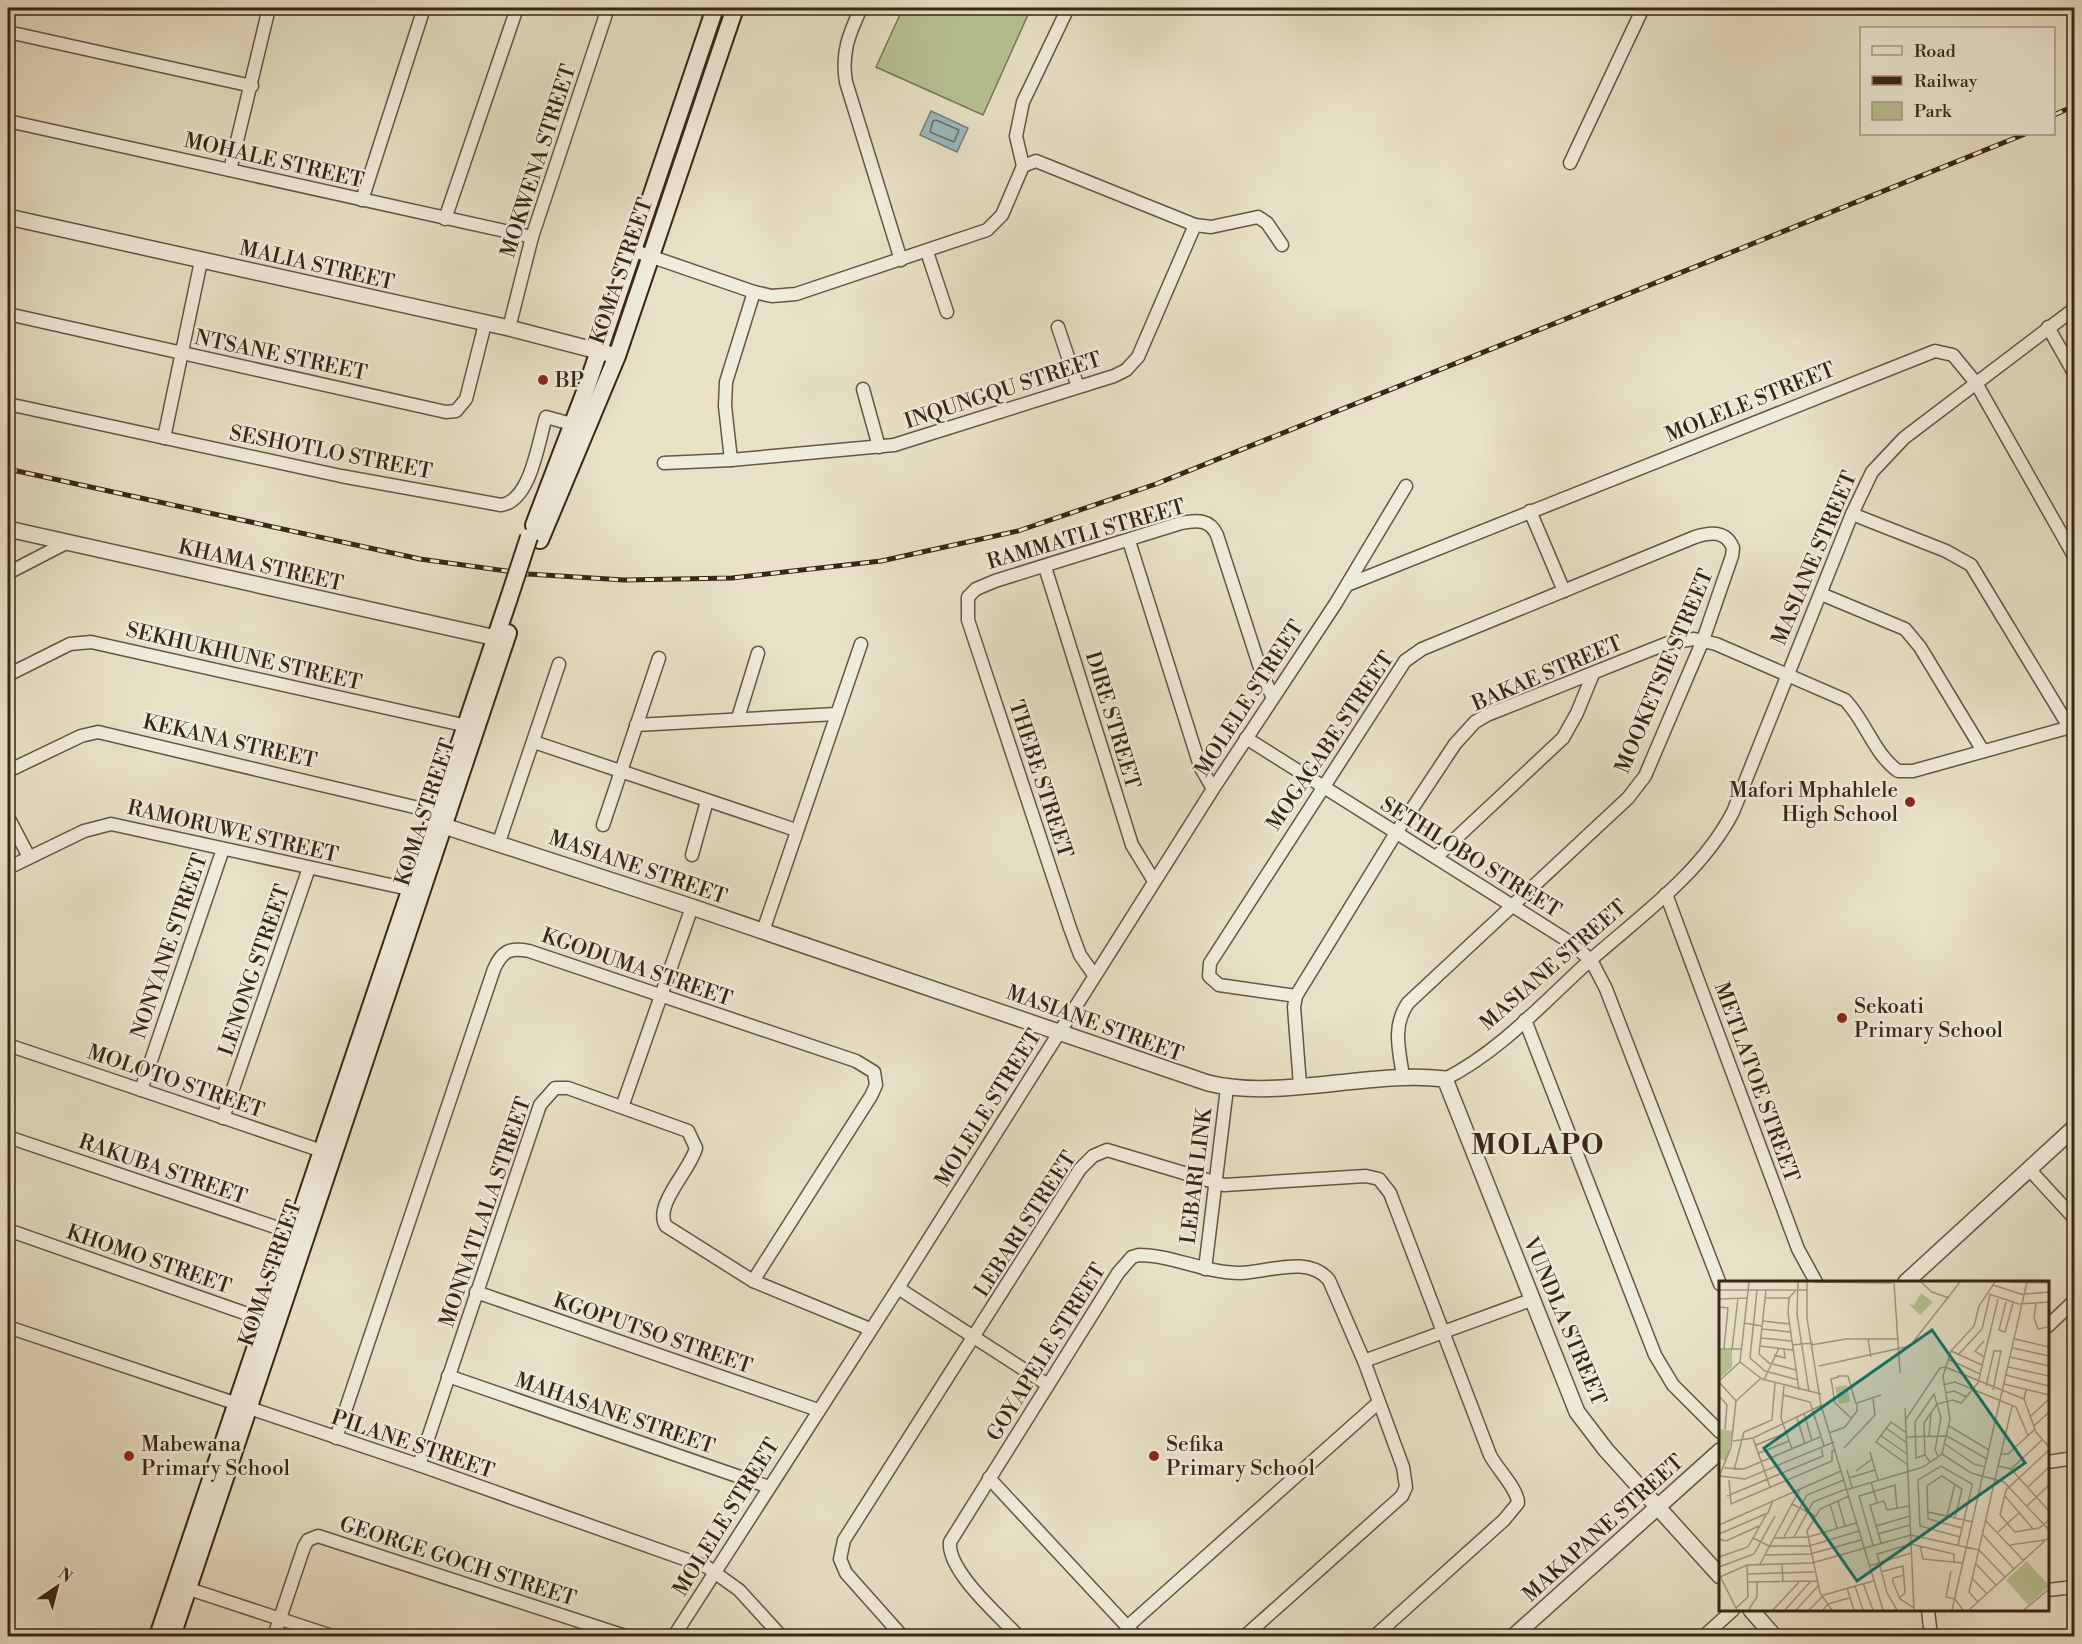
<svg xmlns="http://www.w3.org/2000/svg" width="2082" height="1644" viewBox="0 0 2082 1644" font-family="'Libre Bodoni',serif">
  <rect width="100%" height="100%" fill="#e8e1c7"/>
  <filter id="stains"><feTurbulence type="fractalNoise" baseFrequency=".00333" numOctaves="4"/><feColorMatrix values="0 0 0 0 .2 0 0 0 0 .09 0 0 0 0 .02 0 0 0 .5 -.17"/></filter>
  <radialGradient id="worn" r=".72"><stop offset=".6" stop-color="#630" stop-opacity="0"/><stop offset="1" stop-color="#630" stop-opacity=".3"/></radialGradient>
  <!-- green -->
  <polygon fill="#b8c294" stroke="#787455" stroke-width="1.5" points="903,8 1031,8 983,115 876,67"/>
  <!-- water -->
  <polygon fill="#9abbbe" stroke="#737f7b" stroke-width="1.5" points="931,111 968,128 957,152 920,135"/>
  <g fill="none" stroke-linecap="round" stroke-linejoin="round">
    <!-- shore -->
    <polygon stroke="#6a706a" stroke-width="1.5" points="936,120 959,130 954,142 930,132 933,121"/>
    <defs>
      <g id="minor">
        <path d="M861,8C849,34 841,53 846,82L901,260"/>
        <polyline points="8,32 252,86"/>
        <polyline points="8,121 532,237"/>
        <polyline points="1570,163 1643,8"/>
        <polyline points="1023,166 1016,136 1023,102 1068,8"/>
        <polyline points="230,170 269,8"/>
        <polyline points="362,200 424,8"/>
        <polyline points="445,219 517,8"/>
        <polyline points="632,250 754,292 772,296 796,294 987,230 1002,215 1023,166 1036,161 1195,225 1211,227 1258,217 1267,223 1282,245"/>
        <polyline points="927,252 947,312"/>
        <polyline points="8,314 446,412 456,411 466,399 485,324"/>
        <polyline points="1058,327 1078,387"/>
        <polyline points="2048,327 2074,373"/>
        <polyline points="509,328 532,237 608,8"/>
        <polyline points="863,389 879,447"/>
        <path d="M8,404L341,476L501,505C531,501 538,442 546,417L579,426"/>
        <polyline points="164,438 201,261"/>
        <polyline points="731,460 725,406 726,382 754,292"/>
        <polyline points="664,463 731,460 894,445 1114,376 1126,370 1138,357 1195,225"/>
        <polyline points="1530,511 1564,591"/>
        <polyline points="1852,514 1946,551 1971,565 2074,735"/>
        <polyline points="1129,541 1200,766 1213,789"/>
        <polyline points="1045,567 1132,845 1154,881"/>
        <polyline points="8,573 66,543"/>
        <polyline points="1347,585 1935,351 1953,355 1976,383 2074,556"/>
        <polyline points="1821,594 1905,629 1920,647 1983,751"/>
        <polyline points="8,675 70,644 91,642 472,727"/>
        <polyline points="738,718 758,653"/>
        <polyline points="636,725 836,714"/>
        <polyline points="1246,738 1565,939 1591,960 1606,989 1720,1284"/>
        <polyline points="534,742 796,830"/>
        <polyline points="8,771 81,736 98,732 444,814"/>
        <polyline points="8,817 29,857"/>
        <polyline points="603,825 659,658"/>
        <polyline points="499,842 559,664"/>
        <polyline points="692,855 707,801"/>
        <polyline points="1436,857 1563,738 1577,713 1593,674"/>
        <polyline points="8,868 84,831 111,824 418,891"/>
        <polyline points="1666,894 1798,1249 1816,1282"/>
        <polyline points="763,931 861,644"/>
        <path d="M1094,975L1080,955L1070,928L968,620V597L976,589L995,581L1181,523C1197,520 1210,519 1217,535L1261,671L1272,696"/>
        <path d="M1296,996L1219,985L1209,976L1210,963L1405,661L1422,649L1695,537C1710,532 1726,530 1733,548L1732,556L1703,640L1645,776L1628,798L1408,1003C1392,1026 1399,1050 1403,1076"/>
        <polyline points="1525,1020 1655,1355 1673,1385 1720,1432"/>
        <polyline points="8,1045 328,1153"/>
        <path d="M1445,1079C1499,1052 1543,1003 1587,963C1639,917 1701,874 1733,812L1852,514L1872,472L1904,438L2074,309"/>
        <path d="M1300,1085L1294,1007L1296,996L1396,833L1455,744L1475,722L1487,715L1668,643L1694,639L1716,644L1845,700C1865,720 1874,754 1898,771H1913L2074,726"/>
        <polyline points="141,1090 223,849"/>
        <polyline points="622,1107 692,907"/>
        <polyline points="223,1118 309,868"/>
        <polyline points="8,1137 302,1236"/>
        <polyline points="2029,1169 2074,1218"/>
        <polyline points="8,1230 273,1323"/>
        <polyline points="1205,1269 1227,1088"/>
        <polyline points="898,1288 1048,1385"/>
        <polyline points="476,1292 818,1410"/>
        <polyline points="2048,1326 2074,1301"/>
        <polyline points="8,1327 419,1465 707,1567 739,1590 781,1636"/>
        <polyline points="1364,1361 1531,1300"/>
        <polyline points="448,1376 769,1487"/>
        <path d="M336,1438L494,969C502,951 510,947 529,951L856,1061L874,1072L876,1085L871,1096L753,1281"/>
        <polyline points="2048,1462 2074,1458"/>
        <path d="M419,1465L540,1105L555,1088H568L688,1131L696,1148C690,1171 653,1205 666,1226L753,1281L870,1329"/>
        <polyline points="989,1478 1136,1636"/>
        <polyline points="180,1586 332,1636"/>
        <polyline points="2048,1590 2074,1587"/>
        <polyline points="1928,1610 1931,1636"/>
        <polyline points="1127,1627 1378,1403"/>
        <polyline points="274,1636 304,1547 308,1540 318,1536 625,1636"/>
        <polyline points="674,1636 898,1288 1213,789 1336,603 1406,486"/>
        <path d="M902,1636L846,1573L840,1559L844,1540L1080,1169L1093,1156L1107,1150L1224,1185L1366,1176L1379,1179L1390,1193L1490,1455C1497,1469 1518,1489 1518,1503L1504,1520L1375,1636"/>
        <path d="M1018,1636C999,1615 947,1571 950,1542L1118,1273L1132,1257L1139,1255C1173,1255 1205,1273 1240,1273C1269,1272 1308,1255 1329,1280L1364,1361L1403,1467L1406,1487L1402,1496L1245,1636"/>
        <polyline points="1704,1636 1733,1610"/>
      </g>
      <g id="tertiary">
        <polyline points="8,217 509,328 617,356"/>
        <polyline points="8,529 505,640"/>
        <path d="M434,820L444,826L692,907L1208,1083C1280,1101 1368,1070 1445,1079L1577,1412L1606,1450L1720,1576"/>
        <polyline points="1906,1282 2074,1128"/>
        <polyline points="1751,1610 1774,1636"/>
        <polyline points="1514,1636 1720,1451"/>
      </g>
      <g id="secondary">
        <polyline points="534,525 586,389 715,8"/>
        <polyline points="540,540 617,356 735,8"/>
        <polyline points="158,1636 509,598"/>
        <polyline points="172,1636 508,633"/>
      </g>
    </defs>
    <!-- minor casing -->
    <use href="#minor" stroke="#655542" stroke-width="15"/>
    <!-- tertiary casing -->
    <use href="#tertiary" stroke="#655542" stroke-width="18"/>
    <!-- secondary casing -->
    <use href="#secondary" stroke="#392616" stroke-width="20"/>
    <!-- minor -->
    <use href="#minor" stroke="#f0ecdb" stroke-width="12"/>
    <!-- tertiary -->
    <use href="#tertiary" stroke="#f0ecdb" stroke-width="15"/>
    <!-- secondary -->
    <use href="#secondary" stroke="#f0ecdb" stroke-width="16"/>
    <defs>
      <g id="rail">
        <polyline points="2054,115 2074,106"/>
        <polyline points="8,469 420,559 528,574 624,580 732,578 881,561 1018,531 1156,484 2025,134"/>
      </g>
    </defs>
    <!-- rail casing -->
    <use href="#rail" stroke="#392616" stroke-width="5"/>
    <!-- rail -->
    <use href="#rail" stroke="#f0ecdb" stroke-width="3" stroke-dasharray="9" stroke-linecap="butt"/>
    <defs>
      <polyline id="secondary-bridge" points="509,598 529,537"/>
    </defs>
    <!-- secondary-bridge casing -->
    <use href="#secondary-bridge" stroke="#392616" stroke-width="20" stroke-linecap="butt"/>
    <!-- secondary-bridge -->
    <use href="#secondary-bridge" stroke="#f0ecdb" stroke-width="16"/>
  </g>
  <!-- markers -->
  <g fill="#8f2418" stroke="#f0ecdb" stroke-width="2">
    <circle cx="543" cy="380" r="6"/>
    <circle cx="1910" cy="802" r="6"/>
    <circle cx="1842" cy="1018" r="6"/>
    <circle cx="129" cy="1456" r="6"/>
    <circle cx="1154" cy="1456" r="6"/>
  </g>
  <g text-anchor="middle" stroke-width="5" stroke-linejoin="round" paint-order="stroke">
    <!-- street labels -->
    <g font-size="21" fill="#392616" stroke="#f0ecdb">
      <text transform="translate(274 160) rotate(13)" y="7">MOHALE STREET</text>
      <text transform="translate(538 161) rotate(-72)" y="7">MOKWENA STREET</text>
      <text transform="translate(317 265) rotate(13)" y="7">MALIA STREET</text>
      <text transform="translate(621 271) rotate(-71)" y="7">KOMA STREET</text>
      <text transform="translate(281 355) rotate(12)" y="7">NTSANE STREET</text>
      <text transform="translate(1003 390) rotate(-18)" y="7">INQUNGQU STREET</text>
      <text transform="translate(1750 402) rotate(-22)" y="7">MOLELE STREET</text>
      <text transform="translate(331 452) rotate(11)" y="7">SESHOTLO STREET</text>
      <text transform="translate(1086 534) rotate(-16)" y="7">RAMMATLI STREET</text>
      <text transform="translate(1814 558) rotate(-67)" y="7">MASIANE STREET</text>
      <text transform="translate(261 565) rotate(13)" y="7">KHAMA STREET</text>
      <text transform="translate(244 656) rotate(13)" y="7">SEKHUKHUNE STREET</text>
      <text transform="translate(1664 671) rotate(-67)" y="7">MOOKETSIE STREET</text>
      <text transform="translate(1547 673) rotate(-23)" y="7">BAKAE STREET</text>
      <text transform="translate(1249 698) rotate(-57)" y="7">MOLELE STREET</text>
      <text transform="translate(1113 720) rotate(73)" y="7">DIRE STREET</text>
      <text transform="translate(230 741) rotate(13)" y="7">KEKANA STREET</text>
      <text transform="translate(1330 741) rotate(-56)" y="7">MOGAGABE STREET</text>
      <text transform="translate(1041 779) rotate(72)" y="7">THEBE STREET</text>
      <text transform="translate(425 812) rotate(-72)" y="7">KOMA STREET</text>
      <text transform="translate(233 831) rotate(13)" y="7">RAMORUWE STREET</text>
      <text transform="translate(1471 857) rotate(32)" y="7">SETHLOBO STREET</text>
      <text transform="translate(638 867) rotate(19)" y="7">MASIANE STREET</text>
      <text transform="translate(169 946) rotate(-71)" y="7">NONYANE STREET</text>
      <text transform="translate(1553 965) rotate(-41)" y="7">MASIANE STREET</text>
      <text transform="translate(637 967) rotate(19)" y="7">KGODUMA STREET</text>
      <text transform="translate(254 970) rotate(-71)" y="7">LENONG STREET</text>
      <text transform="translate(1095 1023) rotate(20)" y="7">MASIANE STREET</text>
      <text transform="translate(176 1081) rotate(19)" y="7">MOLOTO STREET</text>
      <text transform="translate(1757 1082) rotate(70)" y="7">METLATOE STREET</text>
      <text transform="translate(988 1108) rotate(-58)" y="7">MOLELE STREET</text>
      <text transform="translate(163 1169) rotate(19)" y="7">RAKUBA STREET</text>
      <text transform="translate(1196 1176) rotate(-83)" y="7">LEBARI LINK</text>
      <text transform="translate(485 1212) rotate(-71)" y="7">MONNATLALA STREET</text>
      <text transform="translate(1025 1224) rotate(-57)" y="7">LEBARI STREET</text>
      <text transform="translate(149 1259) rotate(19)" y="7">KHOMO STREET</text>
      <text transform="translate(270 1273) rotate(-71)" y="7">KOMA STREET</text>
      <text transform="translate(1565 1321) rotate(67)" y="7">VUNDLA STREET</text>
      <text transform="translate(653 1333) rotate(19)" y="7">KGOPUTSO STREET</text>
      <text transform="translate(1046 1352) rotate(-58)" y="7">GOYAPELE STREET</text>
      <text transform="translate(615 1413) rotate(19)" y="7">MAHASANE STREET</text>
      <text transform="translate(413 1444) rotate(19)" y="7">PILANE STREET</text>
      <text transform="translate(726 1517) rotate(-58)" y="7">MOLELE STREET</text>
      <text transform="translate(1603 1528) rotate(-42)" y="7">MAKAPANE STREET</text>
      <text transform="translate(458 1561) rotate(18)" y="7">GEORGE GOCH STREET</text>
    </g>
    <!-- poi labels -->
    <g font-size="21" fill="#392616" stroke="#f0ecdb" text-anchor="start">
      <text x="555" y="387">BP</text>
      <text x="1898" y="797" text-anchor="end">Mafori Mphahlele<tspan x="1898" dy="24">High School</tspan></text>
      <text x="1854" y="1013">Sekoati<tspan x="1854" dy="24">Primary School</tspan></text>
      <text x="141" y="1451">Mabewana<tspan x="141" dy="24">Primary School</tspan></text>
      <text x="1166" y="1451">Sefika<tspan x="1166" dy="24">Primary School</tspan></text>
    </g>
    <!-- district labels -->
    <g font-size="27" font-weight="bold" letter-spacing="1.5" fill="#392616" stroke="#f0ecdb">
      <text x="1538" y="1154">MOLAPO</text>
    </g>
  </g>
  <!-- overview -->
  <g transform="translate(1719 1281)">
    <rect width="330" height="330" fill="#e8e1c7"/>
    <path d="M202,12L214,21L201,34L190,23L195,24ZM0,69H13V86L0,98ZM128,104L131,121L120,123L116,106ZM0,148L14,150L7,180L0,177ZM308,280L330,305L309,324L287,299Z" fill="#b8c294"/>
    <path fill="none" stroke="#a29680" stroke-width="1.5" d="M79,1L78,33L90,111M88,1V37L102,124L164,329M95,1L173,2M175,1L181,92M202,1L213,11L230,17M290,1L330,2M274,4L305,14M0,9H88M38,9L31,77L46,90L79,99M47,9L40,73L50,82L77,89M77,9L70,17L69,32L80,109M270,13L300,23L330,21M306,13L330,11M46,17H70M0,18L28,17M287,21L280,49L286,51L294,22M317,22L315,37L319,48L330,46M0,26L9,27L5,68M44,40L71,43M25,42L43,45M43,48L72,51M42,57L73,60M149,58L152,76M296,58L330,66M265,60L256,70L265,76M73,64L94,62M92,64L127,58H178M41,65L74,69M294,67L330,75M0,68H23M13,68L19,17M232,70L263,84M240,73L263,48L271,14M55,74L66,77L65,68M291,76L330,85M229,78L261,93M21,81L43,98L102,113M21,81L30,1M100,85L191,65L241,1M226,86L305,118M289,86L330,95M287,94L330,105M118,95H129L137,123M120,96L112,98L116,122L132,137M45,99L60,67M0,100L21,81M0,101L17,120M285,103L330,114M224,104L236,101L297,126L309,155M65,105L62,137L73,168M267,105L275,70H282L274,109M307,109L305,118L317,151L330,166M226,112L235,110L248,116M64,114L91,121L105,165M0,115L8,124L6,148M186,127L195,329M85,132L93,160M312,135L330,118M78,137L86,163M187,138L221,87L226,86M230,145L270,169M315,145L330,131M167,147L188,162M186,151L172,141L157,161L189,184M110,152L126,146L138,130V122L162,114M161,154L188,173M210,155L212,132M187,156L228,155L268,178M34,157L51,206M14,160L34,157L103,124M226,163L255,183L266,186M37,164L67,152M125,167L156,134L154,118M330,169L287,209L281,234L296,251L320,247L330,239M151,171L159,199M40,172L70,160M223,173L252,192L285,201L330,249M282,173H289L316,148M206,174L197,177L196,141L215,113L222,137L216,169L219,175M211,181L206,174L205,142L218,123L234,119L242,122L259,102L279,18M279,185L292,188L330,230M5,187L25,188L101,156M292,188L323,159M15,189L25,151L53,139L56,102M128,189L133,207M137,190L153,178M1,195L26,198L115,161M0,196L12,166L17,120L41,98M130,197L156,189M10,199L12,223L113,180V170L117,169M152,201L158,221M309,206L330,186M127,209L204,186L223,173L231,138L224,95L232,70L255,45L260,25L276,1M8,215L104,175L102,166M286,215L314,248M119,220L126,245M73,223L96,235M111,223L118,247M308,225L330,204M209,231L254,241M228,235L236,203M236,237L243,208L223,195L208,205L209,238L243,247M267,240L304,279M0,244L122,190M157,245L191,235M279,251L301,231M0,253L49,232L54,219M159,253L191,244M264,254L295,288M65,256L88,214L125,199M75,256L94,221L127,208M34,257L50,265H90L140,250M55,257L89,256L137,242M0,258L7,260L40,245M162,262L151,224L165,220L168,229L190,225M154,264L140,215L176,204L178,228M239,264L253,205V203L222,185L199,199L201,245L241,256M291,264L326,259M201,265L204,278L244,282M46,274L91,273L142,259M0,276L29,266L48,232M41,283L81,208M63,283L64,301M257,283L277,304M150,285L192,272M0,286L35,273L56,235M232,290L227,316L236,318L244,329M162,291L184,285L186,312L180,317M0,293L18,329M29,293L95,291M185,294L174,297V301L181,318L195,327M1,296L28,284L93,282L192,254L260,269L286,296M254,298L268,313M29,301L98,300M144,302L154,329M136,305L144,329M128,307L135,329M259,321L250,311L293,125M17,327L29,316L28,284M30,328L38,316V301M54,329L80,301M66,329L91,301M77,329L99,305M90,329L105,314L154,300M104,329L109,323L130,317M113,329L101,312L88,250L101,228L130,215M178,329L168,312L158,273L192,263L235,273V281M233,329L308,1M250,329L330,256M305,329L330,308"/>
    <path fill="#0f766e" fill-opacity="0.15" stroke="#0f766e" stroke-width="3" d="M213,49L306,182L138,300L45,167Z"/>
    <rect width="330" height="330" fill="none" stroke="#392616" stroke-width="3"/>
  </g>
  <!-- margin -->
  <rect width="2082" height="1644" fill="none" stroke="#e8e1c7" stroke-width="30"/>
  <rect x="9" y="9" width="2064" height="1626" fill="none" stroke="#392616" stroke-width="3"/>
  <rect x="15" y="15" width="2052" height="1614" fill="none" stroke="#392616" stroke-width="1.5"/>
  <!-- legend -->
  <rect x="1860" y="27" width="195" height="108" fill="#f0ecdb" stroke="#a79d8c" stroke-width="1.5"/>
  <rect x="1872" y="46" width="30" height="9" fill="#f0ecdb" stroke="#a79d8c" stroke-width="1.5"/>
  <text x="1914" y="57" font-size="18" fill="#392616">Road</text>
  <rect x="1872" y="76" width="30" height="9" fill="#392616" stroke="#a79d8c" stroke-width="1.5"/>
  <text x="1914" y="87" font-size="18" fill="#392616">Railway</text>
  <rect x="1872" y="102" width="30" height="18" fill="#b8c294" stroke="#a79d8c" stroke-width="1.5"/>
  <text x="1914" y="117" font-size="18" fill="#392616">Park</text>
  <!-- north arrow -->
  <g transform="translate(57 1587) rotate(35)" stroke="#f0ecdb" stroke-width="4.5" paint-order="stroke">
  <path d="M0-4.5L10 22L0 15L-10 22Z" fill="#392616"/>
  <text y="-9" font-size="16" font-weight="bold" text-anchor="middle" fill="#392616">N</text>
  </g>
  <rect width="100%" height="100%" filter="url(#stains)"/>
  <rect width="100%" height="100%" fill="url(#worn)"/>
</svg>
